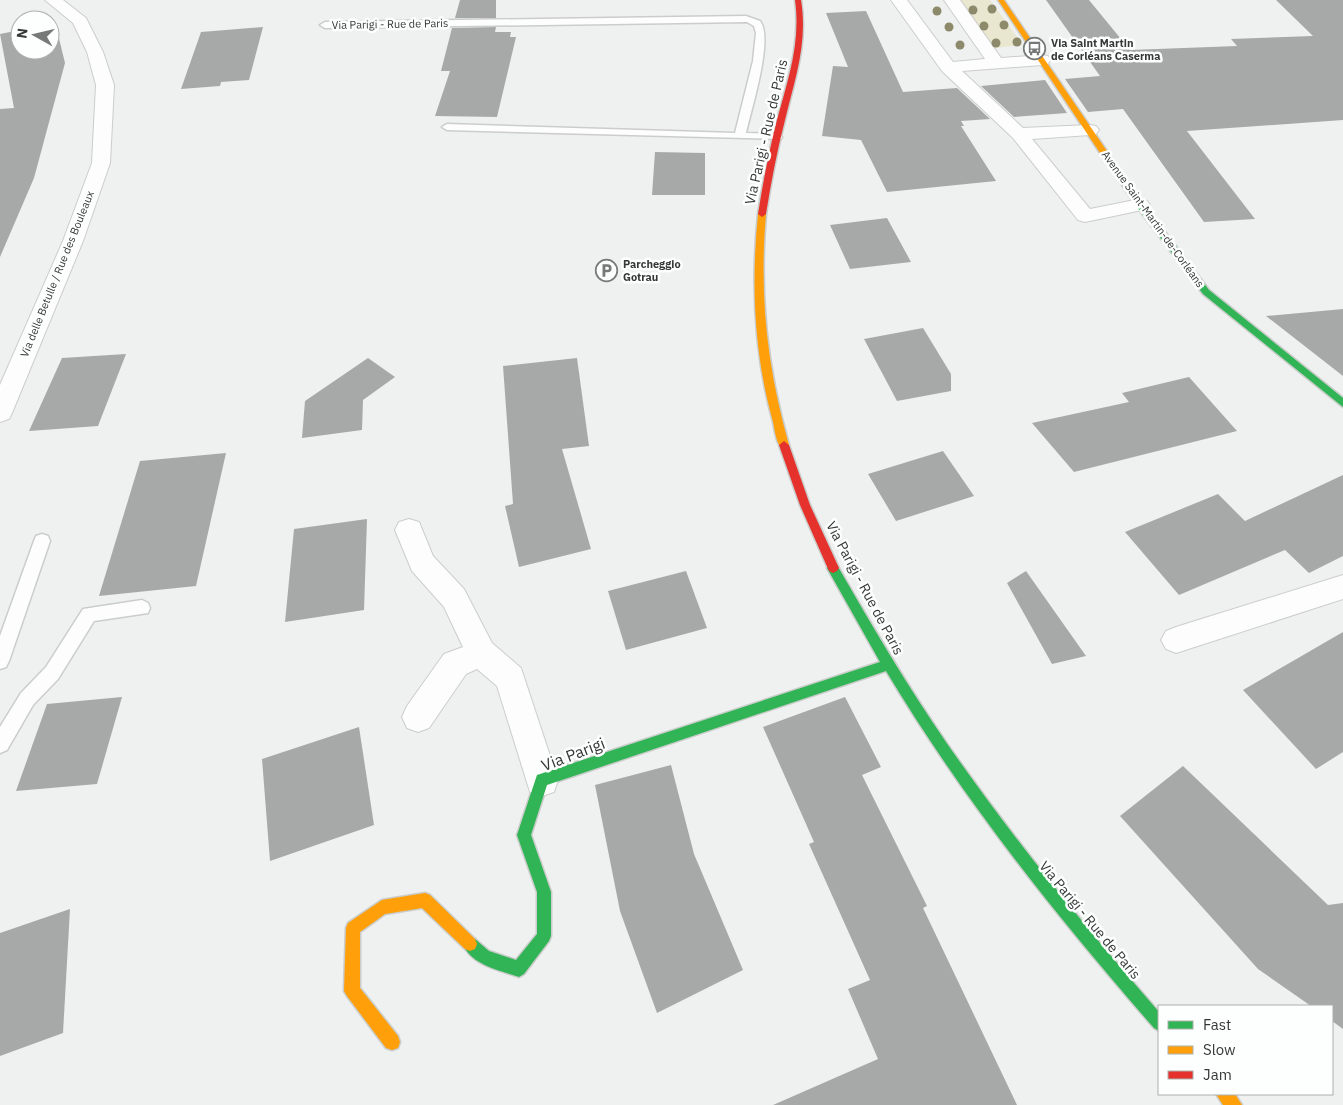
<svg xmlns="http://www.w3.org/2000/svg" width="1343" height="1105" viewBox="0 0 1343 1105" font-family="'IBM Plex Sans',sans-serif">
  <rect width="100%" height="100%" fill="#eff1f0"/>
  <!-- green -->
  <polygon fill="#eae7d0" points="960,0 990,0 1023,45 994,48"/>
  <!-- building -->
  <g fill="#a7a9a8">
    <polygon points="460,0 496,0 496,18 455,18"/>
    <polygon points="1046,0 1089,0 1130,50 1237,46 1231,39 1313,36 1276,0 1343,0 1343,120 1187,131 1255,219 1204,222 1123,109 1088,112 1065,79 1100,76"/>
    <polygon points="866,11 903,92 957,88 990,119 961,121 964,126 961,126 996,181 887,192 861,140 822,136 833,66 848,67 826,13"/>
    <polygon points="55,22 65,63 34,178 0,257 0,109 14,108 0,34 20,30 20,50 50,50 50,24"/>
    <polygon points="263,27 249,80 221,82 220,86 181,89 201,32"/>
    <polygon points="496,27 495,32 511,32 510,37 516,37 497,117 435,116 450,71 441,71 452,28"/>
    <polygon points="1045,80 1067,113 1014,117 981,86"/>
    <polygon points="655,152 705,153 705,195 652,195"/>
    <polygon points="887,218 911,262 850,269 830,225"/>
    <polygon points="1343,309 1343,376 1266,316"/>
    <polygon points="923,328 951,374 951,391 897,401 864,339"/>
    <polygon points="126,354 98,426 29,431 62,358"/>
    <polygon points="368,358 395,377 363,400 362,430 302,438 305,401"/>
    <polygon points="577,358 589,446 562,449 591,549 519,567 505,506 513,504 503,366"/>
    <polygon points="1189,377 1237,431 1074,472 1032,423 1129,402 1122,393"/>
    <polygon points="943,451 974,496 896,521 868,474"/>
    <polygon points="226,453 196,586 99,596 140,461"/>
    <polygon points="1343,475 1343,556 1309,573 1285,550 1179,595 1125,532 1218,494 1245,521"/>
    <polygon points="367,519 364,610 285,622 294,529"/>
    <polygon points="686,571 707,628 626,650 608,591"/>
    <polygon points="1026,571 1086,656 1052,664 1007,583"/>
    <polygon points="1343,632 1343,752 1316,769 1243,690"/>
    <polygon points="122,697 97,784 16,791 47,704"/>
    <polygon points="845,697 881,767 862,775 927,906 923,908 1017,1105 773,1105 878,1059 848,989 870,980 809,844 814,842 763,727"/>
    <polygon points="359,727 374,825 270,861 262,759"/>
    <polygon points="671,765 694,854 743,970 657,1013 620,911 595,785"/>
    <polygon points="1183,766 1328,905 1343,903 1343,1029 1332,1021 1332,1006 1311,1006 1258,969 1120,816"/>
    <polygon points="70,909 63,1033 0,1056 0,933"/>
  </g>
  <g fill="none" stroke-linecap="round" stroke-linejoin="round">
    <defs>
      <g id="lane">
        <path d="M746,16L760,21C774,38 751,110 746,133L777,134L782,137L781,139L447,130L442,127L447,124L735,133L753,61L756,33L754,26L747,22L325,28L320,25L325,22Z"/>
        <polygon points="42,534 48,536 50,541 9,661 6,667 0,669 0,636 34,541 36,536"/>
        <polygon points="142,600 148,603 150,608 148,613 94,621 58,679 33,705 7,750 0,753 0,727 21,693 46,667 83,609"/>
      </g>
      <g id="street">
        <polygon points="45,0 63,0 86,18 103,52 114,85 110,163 83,241 12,413 9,419 0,422 0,385 63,241 92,163 96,85 87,52 73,23"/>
        <polygon points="891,0 907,0 953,62 985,59 944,0 960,0 1001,58 1042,55 1048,56 1050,60 1048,64 1042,65 962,71 1023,128 1090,125 1096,126 1099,130 1096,134 1090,135 1032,139 1090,209 1140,199 1147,201 1150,205 1147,209 1085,222 1078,220 1013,138 942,71"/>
        <polygon points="409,519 419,522 433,556 464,589 492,643 521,668 558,780 554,792 542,796 530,792 497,686 477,669 466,674 429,728 418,732 407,728 402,717 407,706 444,654 463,647 444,607 412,571 395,530 399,522"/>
        <polygon points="1343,575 1343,599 1176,653 1166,649 1161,640 1166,631 1176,627"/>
      </g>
      <g id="fast">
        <polygon points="1104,155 1110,155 1143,203 1209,290 1343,398 1343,407 1203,294 1137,207 1103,157"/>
        <path d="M833,563L837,565C872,626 908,687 948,745C1013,838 1084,926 1159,1012V1031L1154,1028C1056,916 963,799 886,671L547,785L531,835L551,892V936L549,941L524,974L519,977C499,970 471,965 463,944L465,939L470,937L475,939L489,951L516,960L537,934V892L517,835L537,775L880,662L827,568L829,565Z"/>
      </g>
      <g id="slow">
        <polygon points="998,0 1004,0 1111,157 1110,159 1104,159"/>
        <path d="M762,211L766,214C759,295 767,367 789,445L784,449C776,446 775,430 773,422C754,354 751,284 758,214Z"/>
        <polygon points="425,893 430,895 475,939 477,944 475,949 470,951 465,949 422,908 385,914 360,932 360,988 398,1036 400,1042 398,1048 392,1050 386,1048 347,996 344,991 346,928 348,923 382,900"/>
        <polygon points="1216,1094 1235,1094 1242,1105 1223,1105"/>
      </g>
      <g id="jam">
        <path d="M795,0H801C808,43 795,79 785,120C777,151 771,182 766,214L762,217L758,214C763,182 769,151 777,120C788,79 801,43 795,0Z"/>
        <polygon points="784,441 789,445 810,505 839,568 837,571 833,573 829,571 800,505 779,445"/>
      </g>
    </defs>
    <!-- lane casing -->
    <use href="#lane" stroke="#cbcdcb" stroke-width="3"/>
    <!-- street casing -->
    <use href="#street" stroke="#cbcdcb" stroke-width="2"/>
    <!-- fast casing -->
    <use href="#fast" stroke="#cbcdcb" stroke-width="3"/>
    <!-- slow casing -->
    <use href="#slow" stroke="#cbcdcb" stroke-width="3"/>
    <!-- jam casing -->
    <use href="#jam" stroke="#cbcdcb" stroke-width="3"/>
    <!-- lane -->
    <use href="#lane" fill="#fdfdfd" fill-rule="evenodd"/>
    <!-- street -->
    <use href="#street" fill="#fdfdfd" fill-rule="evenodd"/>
    <!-- fast -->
    <use href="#fast" fill="#30b455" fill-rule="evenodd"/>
    <!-- slow -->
    <use href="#slow" fill="#ff9f0a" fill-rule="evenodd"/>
    <!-- jam -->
    <use href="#jam" fill="#e5322d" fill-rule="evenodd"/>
  </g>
  <!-- trees -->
  <g fill="#8d8a6c">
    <circle cx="992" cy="9" r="4.5"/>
    <circle cx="973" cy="10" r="4.5"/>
    <circle cx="937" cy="11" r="4.5"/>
    <circle cx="1004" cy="25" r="4.5"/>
    <circle cx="984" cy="26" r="4.5"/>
    <circle cx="949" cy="27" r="4.5"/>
    <circle cx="1017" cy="42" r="4.5"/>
    <circle cx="996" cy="43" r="4.5"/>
    <circle cx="960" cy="45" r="4.5"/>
  </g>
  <!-- icons -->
  <defs>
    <symbol id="bus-ring" viewBox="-11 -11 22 22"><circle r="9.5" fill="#fcfffd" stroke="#777978" stroke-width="1.5"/><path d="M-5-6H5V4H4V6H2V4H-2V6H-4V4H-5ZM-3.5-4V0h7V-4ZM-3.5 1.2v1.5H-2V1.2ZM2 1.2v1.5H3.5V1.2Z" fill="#777978"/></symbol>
    <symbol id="parking-ring" viewBox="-11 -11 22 22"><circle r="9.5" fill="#fcfffd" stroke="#777978" stroke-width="1.5"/><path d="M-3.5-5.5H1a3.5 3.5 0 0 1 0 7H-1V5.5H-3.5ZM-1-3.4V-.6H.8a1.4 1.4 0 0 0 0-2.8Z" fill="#777978"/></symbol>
  </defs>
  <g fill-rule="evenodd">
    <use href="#bus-ring" x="1022" y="36" width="25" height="25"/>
    <use href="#parking-ring" x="594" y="258" width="25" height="25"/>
  </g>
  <g text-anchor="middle" stroke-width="5" stroke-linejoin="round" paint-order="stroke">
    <!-- far-street labels -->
    <g font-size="11" fill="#363837" stroke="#fcfffd">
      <text transform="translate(390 24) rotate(-1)" y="4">Via Parigi - Rue de Paris</text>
      <text transform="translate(1153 219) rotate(54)" y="4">Avenue Saint-Martin-de-Corléans</text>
      <text transform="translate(57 274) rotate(-68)" y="4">Via delle Betulle / Rue des Bouleaux</text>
    </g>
    <!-- far-poi labels -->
    <g font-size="11" font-weight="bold" fill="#363837" stroke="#fcfffd" text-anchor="start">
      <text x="1051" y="47">Via Saint Martin<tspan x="1051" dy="13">de Corléans Caserma</tspan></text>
      <text x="623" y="268">Parcheggio<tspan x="623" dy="13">Gotrau</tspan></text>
    </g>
    <!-- street labels -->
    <g font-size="14" fill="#363837" stroke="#fcfffd">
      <text transform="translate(766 132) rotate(-77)" y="5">Via Parigi - Rue de Paris</text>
      <text transform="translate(865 588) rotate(62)" y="5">Via Parigi - Rue de Paris</text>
      <text transform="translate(1090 920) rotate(50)" y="5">Via Parigi - Rue de Paris</text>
    </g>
    <!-- near-street labels -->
    <g font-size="16" fill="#363837" stroke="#fcfffd">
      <text transform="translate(573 754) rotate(-21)" y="6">Via Parigi</text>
    </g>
  </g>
  <!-- legend -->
  <rect x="1158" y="1005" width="175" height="90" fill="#fcfffd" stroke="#adafae"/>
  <rect x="1168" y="1021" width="25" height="8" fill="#30b455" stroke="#adafae"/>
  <text x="1203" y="1030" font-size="15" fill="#363837">Fast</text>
  <rect x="1168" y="1046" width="25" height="8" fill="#ff9f0a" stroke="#adafae"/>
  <text x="1203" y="1055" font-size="15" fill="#363837">Slow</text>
  <rect x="1168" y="1071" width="25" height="8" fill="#e5322d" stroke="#adafae"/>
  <text x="1203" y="1080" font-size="15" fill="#363837">Jam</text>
  <!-- north arrow -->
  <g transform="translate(35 35) rotate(278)"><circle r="24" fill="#fcfffd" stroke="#adafae"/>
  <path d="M0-4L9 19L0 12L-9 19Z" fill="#777978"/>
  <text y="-8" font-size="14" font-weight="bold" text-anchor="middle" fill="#363837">N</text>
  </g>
</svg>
